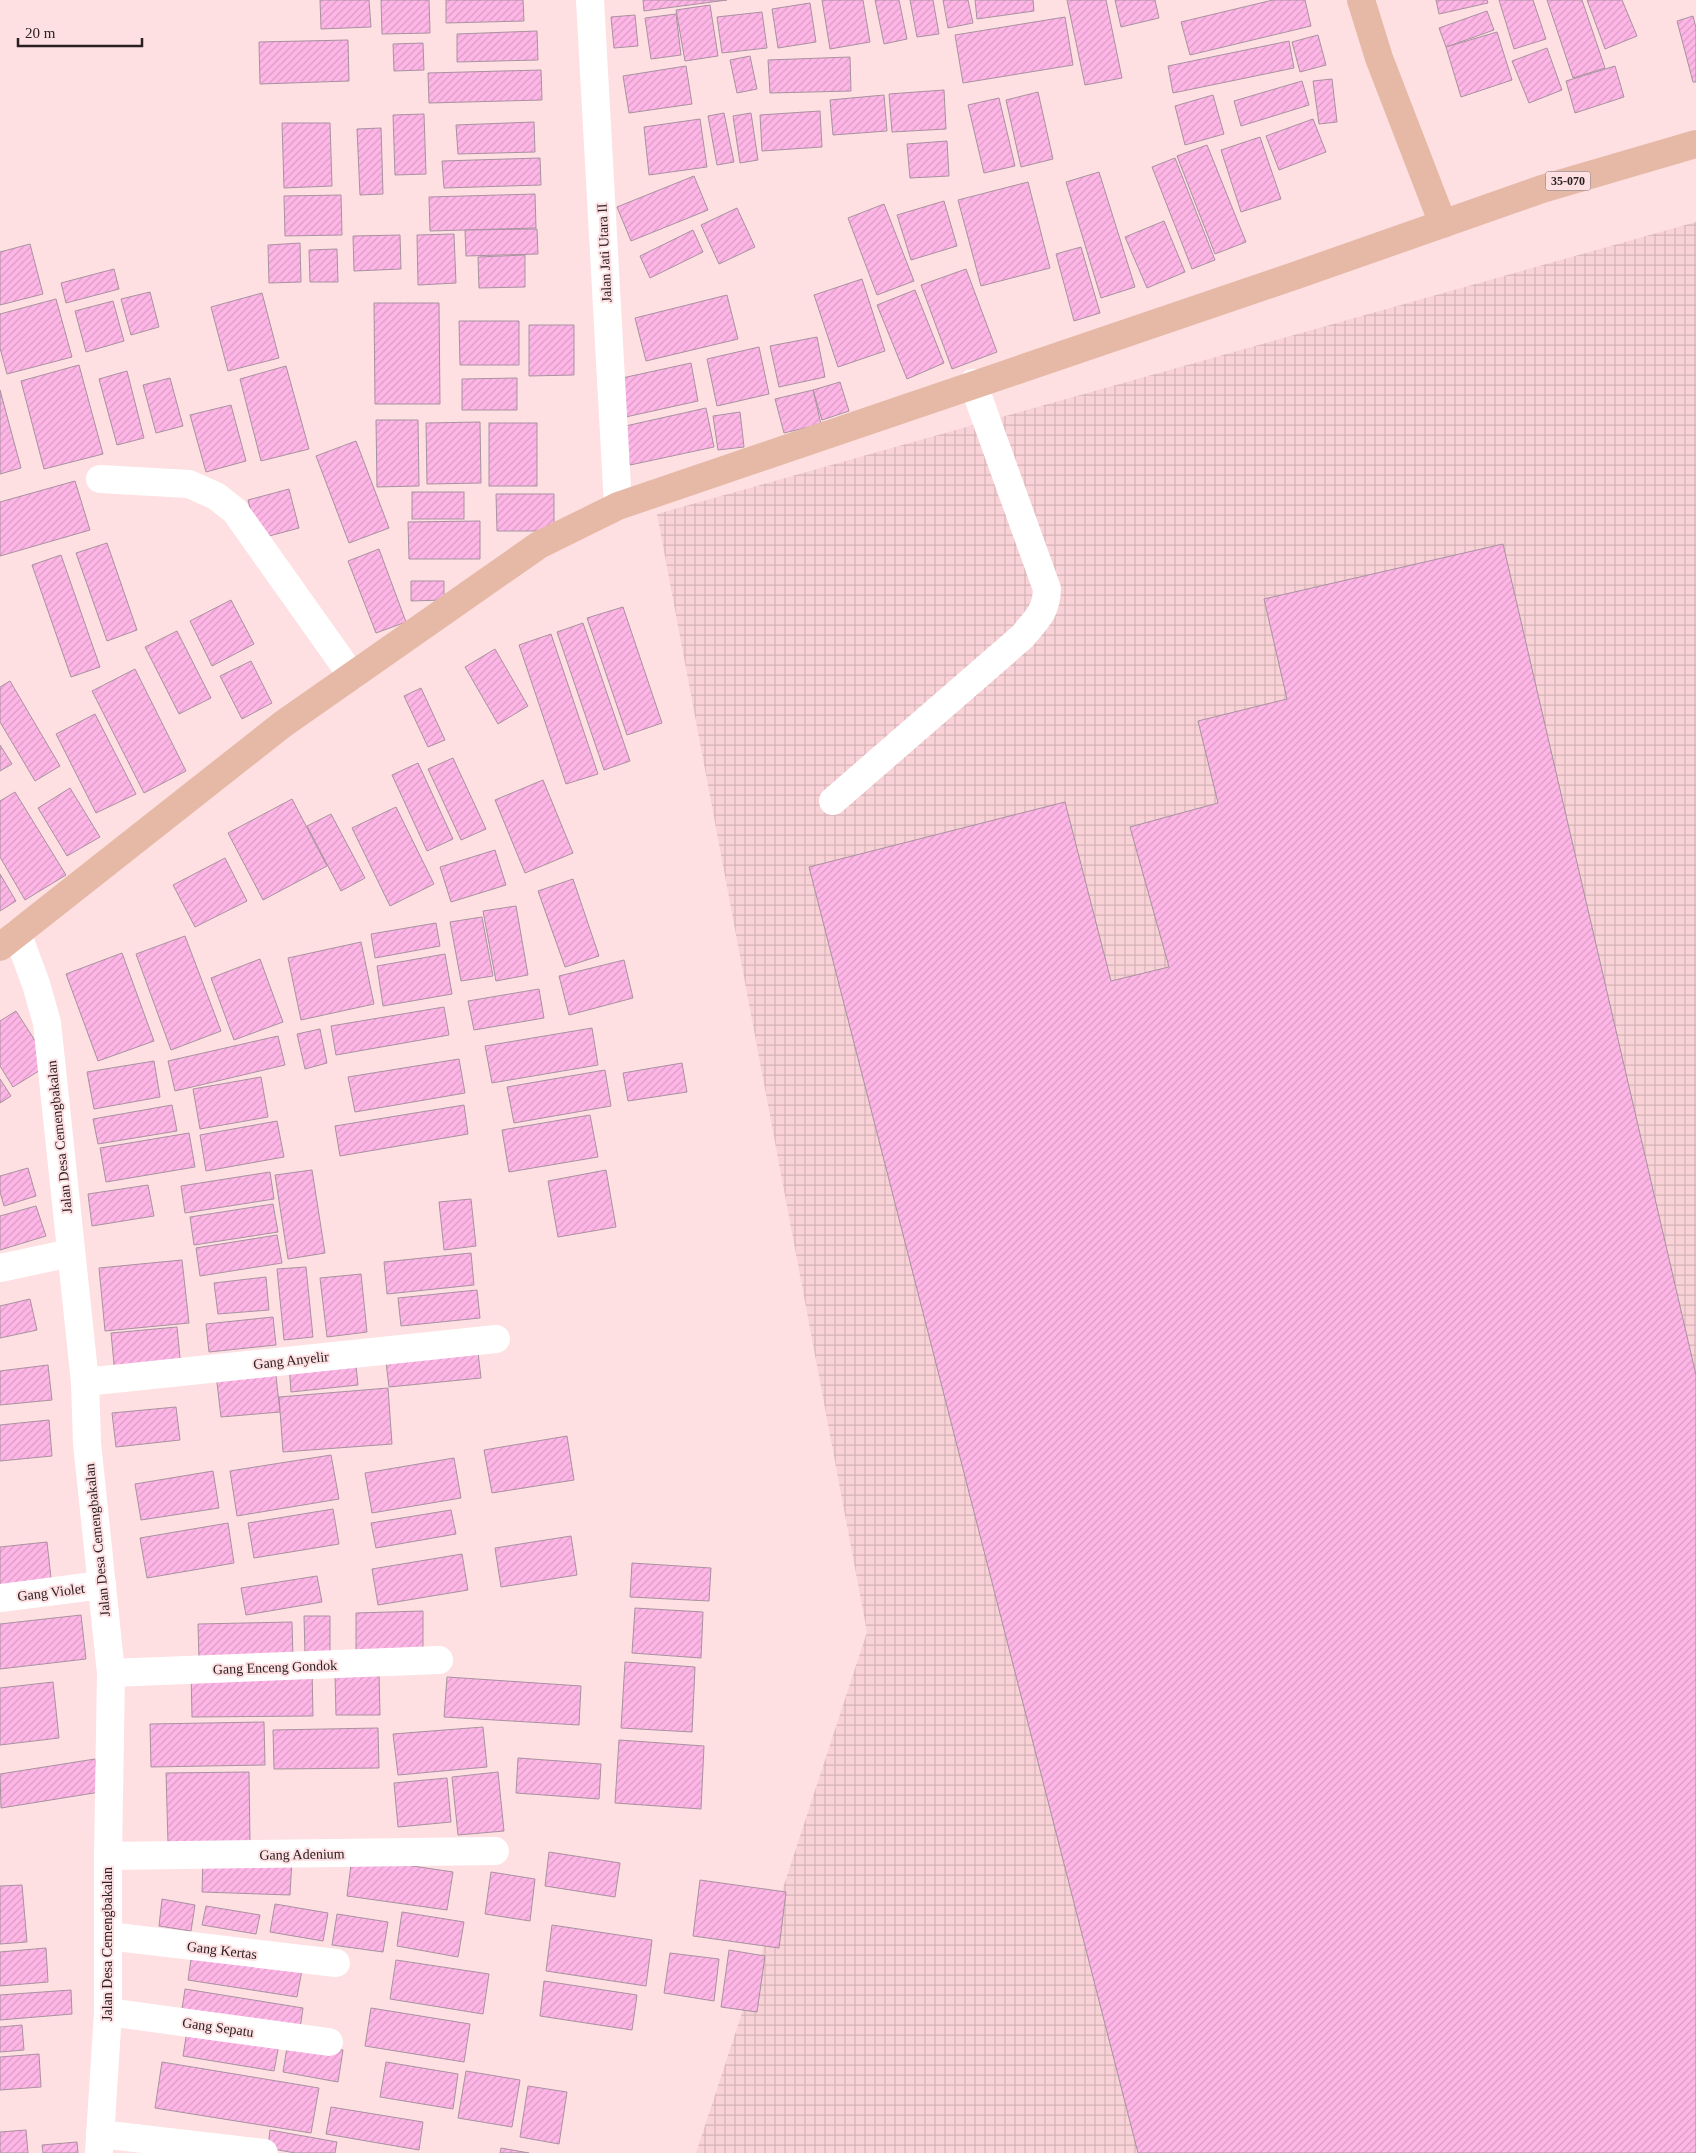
<svg xmlns="http://www.w3.org/2000/svg" width="1696" height="2153" viewBox="0 0 1696 2153" font-family="'Times New Roman',serif">
  <defs>
    <pattern id="industrial-grid" width="8" height="8" patternUnits="userSpaceOnUse" patternTransform="scale(1.25)"><rect width="8" height="8" fill="#f8d2d6"/><path d="M0 4h8M4 0v8" fill="none" stroke="#d5b4b7"/></pattern>
    <pattern id="building-hatch" width="6" height="6" patternUnits="userSpaceOnUse" patternTransform="scale(1.25)"><rect width="6" height="6" fill="#feb6e6"/><path d="M-1 1l2-2M0 6l6-6M5 7l2-2" fill="none" stroke="#da9cc5"/></pattern>
  </defs>
  <rect width="100%" height="100%" fill="#fee0e3"/>
  <!-- industrial -->
  <polygon fill="url(#industrial-grid)" points="1696,222 1696,2153 696,2153 867,1632 657,514"/>
  <!-- building -->
  <g fill="url(#building-hatch)" stroke="#a892a0">
    <polygon points="320,0 369,0 371,27 321,29"/>
    <polygon points="381,0 429,0 430,33 382,34"/>
    <polygon points="446,0 523,0 524,21 446,23"/>
    <polygon points="643,0 727,0 644,11"/>
    <polygon points="822,0 863,0 870,42 830,49"/>
    <polygon points="875,0 899,0 907,39 884,44"/>
    <polygon points="910,0 933,0 939,34 917,37"/>
    <polygon points="943,0 968,0 973,23 948,28"/>
    <polygon points="975,0 1033,0 1034,11 977,19"/>
    <polygon points="1067,0 1106,0 1122,78 1085,85"/>
    <polygon points="1115,0 1155,0 1159,18 1121,27"/>
    <polygon points="1273,0 1305,0 1311,26 1190,55 1181,22"/>
    <polygon points="1436,0 1487,0 1488,3 1439,14"/>
    <polygon points="1499,0 1533,0 1546,39 1514,49"/>
    <polygon points="1547,0 1582,0 1605,68 1573,78"/>
    <polygon points="1587,0 1622,0 1637,36 1605,49"/>
    <polygon points="810,3 816,42 778,48 772,9"/>
    <polygon points="710,5 718,56 685,61 676,10"/>
    <polygon points="1487,11 1494,30 1446,47 1439,28"/>
    <polygon points="762,12 767,48 722,53 717,17"/>
    <polygon points="676,14 681,55 651,59 645,18"/>
    <polygon points="635,15 638,46 614,48 611,17"/>
    <polygon points="1693,16 1696,28 1696,82 1693,82 1677,21"/>
    <polygon points="1065,17 1073,65 963,83 955,35"/>
    <polygon points="537,31 538,60 457,62 457,34"/>
    <polygon points="1497,32 1512,80 1461,97 1446,47"/>
    <polygon points="1318,35 1326,65 1300,72 1292,42"/>
    <polygon points="348,40 349,81 260,84 259,42"/>
    <polygon points="1289,41 1294,68 1173,93 1168,66"/>
    <polygon points="423,43 424,70 394,71 393,44"/>
    <polygon points="1547,48 1562,90 1529,103 1512,61"/>
    <polygon points="750,56 757,89 737,93 730,60"/>
    <polygon points="850,57 851,91 770,93 768,60"/>
    <polygon points="686,66 692,104 629,113 623,76"/>
    <polygon points="1615,66 1624,97 1575,113 1566,81"/>
    <polygon points="541,70 542,100 429,103 428,73"/>
    <polygon points="1332,79 1337,122 1319,124 1313,81"/>
    <polygon points="1302,81 1309,105 1241,126 1234,101"/>
    <polygon points="944,90 946,129 892,132 889,94"/>
    <polygon points="1038,92 1053,159 1021,167 1006,100"/>
    <polygon points="884,95 887,131 833,135 830,100"/>
    <polygon points="1213,95 1224,134 1185,145 1175,106"/>
    <polygon points="999,98 1015,166 984,173 968,105"/>
    <polygon points="820,111 822,147 762,151 760,115"/>
    <polygon points="724,113 734,162 717,165 708,116"/>
    <polygon points="751,113 758,160 740,163 733,116"/>
    <polygon points="424,114 426,174 395,175 393,115"/>
    <polygon points="700,119 707,167 649,175 644,127"/>
    <polygon points="1313,119 1326,152 1279,170 1266,136"/>
    <polygon points="534,122 535,152 458,154 456,125"/>
    <polygon points="282,123 330,123 332,186 284,188"/>
    <polygon points="381,128 383,194 360,195 357,129"/>
    <polygon points="1260,137 1281,199 1241,212 1221,150"/>
    <polygon points="947,141 949,176 910,178 907,144"/>
    <polygon points="1207,145 1246,242 1215,254 1177,156"/>
    <polygon points="540,158 541,185 444,188 442,161"/>
    <polygon points="1175,158 1215,260 1192,269 1152,167"/>
    <polygon points="1099,172 1135,287 1101,298 1066,182"/>
    <polygon points="694,176 708,210 631,241 617,207"/>
    <polygon points="1028,182 1050,268 981,286 958,200"/>
    <polygon points="535,194 536,228 430,231 429,197"/>
    <polygon points="341,195 342,235 285,236 284,196"/>
    <polygon points="944,201 957,246 911,260 897,215"/>
    <polygon points="884,204 914,281 877,295 848,218"/>
    <polygon points="737,208 755,247 719,264 701,225"/>
    <polygon points="1164,221 1185,272 1147,288 1125,237"/>
    <polygon points="537,229 538,254 466,256 465,230"/>
    <polygon points="693,230 703,252 650,278 640,256"/>
    <polygon points="454,234 456,283 418,285 417,235"/>
    <polygon points="400,235 401,269 354,271 353,236"/>
    <polygon points="300,243 301,282 269,283 268,245"/>
    <polygon points="30,244 43,294 0,305 0,252"/>
    <polygon points="1081,247 1100,313 1074,321 1056,254"/>
    <polygon points="337,249 338,282 310,282 309,250"/>
    <polygon points="525,255 525,287 479,288 478,257"/>
    <polygon points="114,269 119,289 66,303 61,283"/>
    <polygon points="966,269 997,352 952,369 921,285"/>
    <polygon points="862,279 885,351 838,367 814,295"/>
    <polygon points="915,290 944,363 907,379 877,305"/>
    <polygon points="150,292 159,327 131,335 121,299"/>
    <polygon points="262,293 279,358 228,371 211,307"/>
    <polygon points="727,295 738,339 646,361 635,318"/>
    <polygon points="56,299 72,357 7,374 0,348 0,314"/>
    <polygon points="113,301 124,341 86,352 75,311"/>
    <polygon points="374,303 439,303 440,404 375,404"/>
    <polygon points="459,321 519,321 519,365 460,365"/>
    <polygon points="529,325 574,325 574,375 529,376"/>
    <polygon points="817,337 825,377 779,387 770,346"/>
    <polygon points="759,347 769,394 717,406 707,359"/>
    <polygon points="691,363 698,401 621,418 613,380"/>
    <polygon points="79,365 103,454 44,469 21,381"/>
    <polygon points="286,366 309,449 261,461 240,379"/>
    <polygon points="127,371 144,438 117,445 99,379"/>
    <polygon points="170,378 183,426 156,433 143,385"/>
    <polygon points="517,378 517,410 462,410 462,379"/>
    <polygon points="840,382 849,411 822,420 813,390"/>
    <polygon points="0,390 21,468 0,474"/>
    <polygon points="813,390 821,424 784,433 775,399"/>
    <polygon points="231,405 246,461 206,472 190,415"/>
    <polygon points="706,408 714,447 630,465 621,427"/>
    <polygon points="740,412 744,447 718,450 713,416"/>
    <polygon points="376,420 418,420 419,486 377,487"/>
    <polygon points="480,422 481,483 427,484 426,423"/>
    <rect x="489" y="423" width="48" height="63"/>
    <polygon points="356,441 389,528 349,543 316,456"/>
    <polygon points="75,481 90,530 0,556 0,502"/>
    <polygon points="289,489 299,528 258,539 248,500"/>
    <rect x="412" y="492" width="52" height="27"/>
    <polygon points="496,494 554,494 554,531 497,531"/>
    <polygon points="480,521 480,559 409,559 408,522"/>
    <polygon points="107,543 137,630 107,641 76,553"/>
    <polygon points="1503,544 1696,1375 1696,2153 1138,2153 809,867 1065,802 1111,981 1169,967 1130,827 1218,803 1198,721 1287,699 1264,599"/>
    <polygon points="379,549 406,622 376,633 348,561"/>
    <polygon points="61,555 100,667 71,677 32,565"/>
    <polygon points="411,581 444,581 444,600 411,601"/>
    <polygon points="231,600 254,644 212,666 190,621"/>
    <polygon points="623,607 662,723 627,735 587,618"/>
    <polygon points="583,623 630,761 604,770 557,632"/>
    <polygon points="177,631 211,698 179,714 145,647"/>
    <polygon points="551,634 598,774 566,784 519,645"/>
    <polygon points="495,649 528,706 498,724 465,667"/>
    <polygon points="251,661 272,703 242,719 220,676"/>
    <polygon points="135,669 186,771 144,793 92,691"/>
    <polygon points="10,681 60,766 35,781 0,722 0,687"/>
    <polygon points="421,688 445,740 428,747 404,696"/>
    <polygon points="95,714 136,794 96,813 56,734"/>
    <polygon points="0,745 12,764 0,771"/>
    <polygon points="453,758 486,829 461,840 428,769"/>
    <polygon points="418,763 453,839 427,851 392,775"/>
    <polygon points="543,780 573,853 525,873 495,800"/>
    <polygon points="70,788 100,837 67,856 38,808"/>
    <polygon points="15,792 66,875 25,900 0,857 0,801"/>
    <polygon points="292,799 327,866 263,900 228,833"/>
    <polygon points="396,807 434,884 390,906 352,828"/>
    <polygon points="331,814 365,878 341,891 307,826"/>
    <polygon points="495,850 506,885 451,902 440,867"/>
    <polygon points="225,858 247,901 195,927 173,885"/>
    <polygon points="0,874 16,901 0,911"/>
    <polygon points="573,879 599,956 565,967 538,891"/>
    <polygon points="516,906 528,975 496,981 483,911"/>
    <polygon points="482,917 493,976 461,981 450,922"/>
    <polygon points="436,923 440,946 375,958 371,934"/>
    <polygon points="185,936 221,1031 171,1050 136,954"/>
    <polygon points="361,942 374,1004 301,1020 288,958"/>
    <polygon points="122,953 154,1041 98,1061 66,974"/>
    <polygon points="445,954 452,994 383,1006 377,966"/>
    <polygon points="260,959 283,1022 234,1040 211,978"/>
    <polygon points="624,960 633,998 569,1015 559,976"/>
    <polygon points="539,989 544,1018 474,1030 468,1001"/>
    <polygon points="444,1007 449,1035 336,1055 331,1026"/>
    <polygon points="16,1011 50,1064 13,1087 0,1066 0,1021"/>
    <polygon points="592,1028 598,1065 492,1083 485,1046"/>
    <polygon points="320,1029 327,1063 305,1069 297,1034"/>
    <polygon points="278,1036 285,1065 175,1091 168,1061"/>
    <polygon points="459,1059 465,1093 355,1112 348,1077"/>
    <polygon points="154,1061 160,1097 94,1109 87,1072"/>
    <polygon points="682,1063 687,1092 628,1101 623,1073"/>
    <polygon points="605,1070 611,1106 514,1123 507,1087"/>
    <polygon points="261,1077 268,1117 200,1129 193,1089"/>
    <polygon points="0,1079 11,1096 0,1103"/>
    <polygon points="172,1105 177,1131 98,1144 93,1119"/>
    <polygon points="464,1105 468,1134 340,1156 335,1126"/>
    <polygon points="590,1115 598,1157 509,1172 502,1130"/>
    <polygon points="277,1121 284,1157 206,1171 200,1135"/>
    <polygon points="189,1133 195,1167 106,1182 100,1148"/>
    <polygon points="28,1168 36,1196 4,1206 0,1192 0,1176"/>
    <polygon points="312,1170 325,1253 288,1259 275,1175"/>
    <polygon points="606,1170 616,1227 558,1237 548,1181"/>
    <polygon points="270,1172 274,1199 185,1213 181,1186"/>
    <polygon points="148,1185 154,1216 92,1226 88,1194"/>
    <polygon points="471,1199 476,1246 444,1250 439,1202"/>
    <polygon points="273,1204 278,1232 194,1245 190,1217"/>
    <polygon points="36,1206 46,1236 0,1250 0,1216"/>
    <polygon points="277,1235 282,1263 200,1276 196,1248"/>
    <polygon points="471,1253 474,1285 387,1294 384,1262"/>
    <polygon points="182,1260 189,1323 105,1331 99,1268"/>
    <polygon points="306,1267 313,1337 284,1340 277,1269"/>
    <polygon points="361,1274 367,1332 327,1337 320,1278"/>
    <polygon points="266,1277 269,1310 218,1314 214,1283"/>
    <polygon points="477,1290 480,1318 401,1326 398,1298"/>
    <polygon points="30,1299 37,1330 0,1338 0,1306"/>
    <polygon points="273,1317 276,1345 209,1352 206,1324"/>
    <polygon points="177,1327 181,1368 115,1374 111,1333"/>
    <polygon points="477,1344 481,1378 389,1387 385,1354"/>
    <polygon points="355,1356 358,1385 291,1392 289,1363"/>
    <polygon points="48,1365 52,1400 0,1405 0,1371"/>
    <polygon points="275,1367 280,1412 221,1417 216,1374"/>
    <polygon points="388,1388 392,1444 283,1452 279,1397"/>
    <polygon points="176,1407 180,1440 116,1447 112,1413"/>
    <polygon points="49,1420 52,1456 0,1461 0,1425"/>
    <polygon points="567,1436 574,1480 492,1493 484,1450"/>
    <polygon points="331,1455 339,1499 237,1516 230,1471"/>
    <polygon points="454,1458 461,1498 372,1513 365,1473"/>
    <polygon points="213,1471 219,1508 141,1520 135,1484"/>
    <polygon points="333,1509 339,1544 254,1558 248,1523"/>
    <polygon points="451,1510 456,1534 376,1548 371,1523"/>
    <polygon points="228,1523 234,1563 147,1578 140,1538"/>
    <polygon points="571,1536 577,1575 501,1587 495,1548"/>
    <polygon points="47,1542 52,1587 0,1592 0,1547"/>
    <polygon points="462,1554 468,1590 378,1605 372,1569"/>
    <polygon points="632,1563 711,1568 709,1601 630,1597"/>
    <polygon points="317,1576 322,1602 246,1615 241,1588"/>
    <polygon points="635,1608 703,1612 701,1658 632,1653"/>
    <polygon points="423,1611 423,1650 356,1651 356,1613"/>
    <polygon points="81,1615 86,1659 0,1669 0,1624"/>
    <polygon points="304,1616 330,1616 330,1655 305,1655"/>
    <polygon points="292,1622 293,1659 199,1660 198,1624"/>
    <polygon points="625,1662 695,1667 692,1732 621,1728"/>
    <polygon points="312,1669 313,1716 192,1717 191,1671"/>
    <polygon points="335,1674 379,1674 380,1715 336,1715"/>
    <polygon points="447,1677 581,1686 579,1725 444,1717"/>
    <polygon points="53,1682 59,1738 0,1745 0,1688"/>
    <polygon points="264,1722 265,1765 151,1767 150,1724"/>
    <polygon points="483,1727 487,1767 398,1775 393,1734"/>
    <polygon points="378,1728 379,1768 274,1769 273,1730"/>
    <polygon points="619,1740 704,1746 701,1809 615,1803"/>
    <polygon points="518,1758 601,1764 599,1799 516,1793"/>
    <polygon points="95,1759 100,1792 1,1808 0,1774"/>
    <polygon points="249,1772 250,1842 168,1843 166,1773"/>
    <polygon points="498,1772 504,1831 458,1835 452,1777"/>
    <polygon points="447,1778 451,1822 398,1827 394,1783"/>
    <polygon points="549,1852 620,1863 615,1897 545,1886"/>
    <polygon points="203,1856 292,1859 290,1895 202,1892"/>
    <polygon points="352,1857 453,1872 447,1910 347,1896"/>
    <polygon points="491,1872 535,1879 530,1921 485,1914"/>
    <polygon points="700,1880 786,1892 779,1948 693,1936"/>
    <polygon points="22,1885 27,1942 0,1944 0,1886"/>
    <polygon points="162,1899 195,1905 191,1931 159,1926"/>
    <polygon points="275,1904 328,1913 323,1941 270,1932"/>
    <polygon points="206,1906 260,1915 256,1934 202,1925"/>
    <polygon points="402,1912 464,1922 458,1957 397,1946"/>
    <polygon points="337,1914 388,1922 383,1952 332,1945"/>
    <polygon points="552,1925 652,1940 646,1986 546,1971"/>
    <polygon points="46,1948 48,1982 0,1986 0,1952"/>
    <polygon points="729,1950 765,1956 757,2012 721,2007"/>
    <polygon points="192,1952 302,1970 297,1997 188,1980"/>
    <polygon points="670,1953 719,1959 714,2001 664,1993"/>
    <polygon points="396,1960 489,1974 483,2014 390,1999"/>
    <polygon points="544,1981 637,1995 632,2030 540,2016"/>
    <polygon points="185,1989 303,2008 299,2035 181,2016"/>
    <polygon points="71,1990 72,2014 0,2020 0,1995"/>
    <polygon points="371,2008 470,2024 464,2062 365,2046"/>
    <polygon points="188,2024 280,2039 274,2071 183,2056"/>
    <polygon points="22,2025 24,2050 0,2052 0,2027"/>
    <polygon points="288,2041 343,2050 338,2082 283,2072"/>
    <polygon points="39,2054 41,2087 0,2090 0,2057"/>
    <polygon points="162,2062 319,2088 311,2133 155,2108"/>
    <polygon points="386,2062 458,2074 453,2109 380,2097"/>
    <polygon points="466,2071 520,2080 512,2127 458,2118"/>
    <polygon points="528,2086 567,2092 559,2144 520,2137"/>
    <polygon points="331,2107 423,2122 419,2150 326,2134"/>
    <polygon points="26,2130 28,2153 0,2153 0,2132"/>
    <polygon points="270,2130 337,2142 335,2153 295,2153 268,2148"/>
    <polygon points="77,2142 78,2153 43,2153 42,2145"/>
    <polygon points="501,2148 529,2153 500,2153"/>
  </g>
  <g fill="none" stroke-linecap="round" stroke-linejoin="round">
    <!-- minor -->
    <g stroke="#fff" stroke-width="28">
      <polyline points="590,0 618,506"/>
      <polyline points="100,479 189,484 216,496 235,511 352,676"/>
      <path d="M833,801L1023,636C1037,618 1046,613 1047,589L973,383"/>
      <polyline points="17,933 36,984 47,1023 85,1382 87,1443 111,1673 108,1856 108,2012 99,2153"/>
      <polyline points="0,1268 71,1253"/>
      <polyline points="85,1382 496,1339"/>
      <polyline points="0,1598 102,1585"/>
      <polyline points="111,1673 439,1660"/>
      <polyline points="108,1856 495,1851"/>
      <polyline points="108,1936 336,1963"/>
      <polyline points="108,2012 329,2042"/>
      <polyline points="100,2134 264,2153"/>
    </g>
    <!-- major -->
    <g stroke="#e6b9a7" stroke-width="28">
      <polyline points="1361,0 1379,58 1443,224"/>
      <polyline points="0,947 283,724 539,545 618,506 1297,275 1542,189 1696,144"/>
    </g>
  </g>
  <g text-anchor="middle" stroke-width="4" stroke-linejoin="round" paint-order="stroke">
    <!-- shield labels -->
    <rect fill="#fee0e3" stroke="#6a5a5b" stroke-width="1" x="1545.5" y="171.5" width="45" height="19" rx="4"/>
    <g font-size="12" font-weight="bold" fill="#2a2021">
      <text x="1568" y="185">35-070</text>
    </g>
    <!-- street labels -->
    <g font-size="14" fill="#2a2021" stroke="#fee0e3">
      <text transform="translate(604 253) rotate(-93)" y="5">Jalan Jati Utara II</text>
      <text transform="translate(59 1137) rotate(-96)" y="5">Jalan Desa Cemengbakalan</text>
      <text transform="translate(291 1360) rotate(-6)" y="5">Gang Anyelir</text>
      <text transform="translate(97 1540) rotate(-96)" y="5">Jalan Desa Cemengbakalan</text>
      <text transform="translate(51 1592) rotate(-7)" y="5">Gang Violet</text>
      <text transform="translate(275 1667) rotate(-2)" y="5">Gang Enceng Gondok</text>
      <text transform="translate(302 1854) rotate(-1)" y="5">Gang Adenium</text>
      <text transform="translate(107 1944) rotate(-90)" y="5">Jalan Desa Cemengbakalan</text>
      <text transform="translate(222 1950) rotate(7)" y="5">Gang Kertas</text>
      <text transform="translate(218 2027) rotate(8)" y="5">Gang Sepatu</text>
    </g>
  </g>
  <!-- scale -->
  <path d="M18 38v8h124v-8" fill="none" stroke="#2a2021" stroke-width="2.5"/>
  <text x="25" y="38" font-size="15" fill="#2a2021" stroke="#fee0e3" stroke-width="4" paint-order="stroke">20 m</text>
</svg>
